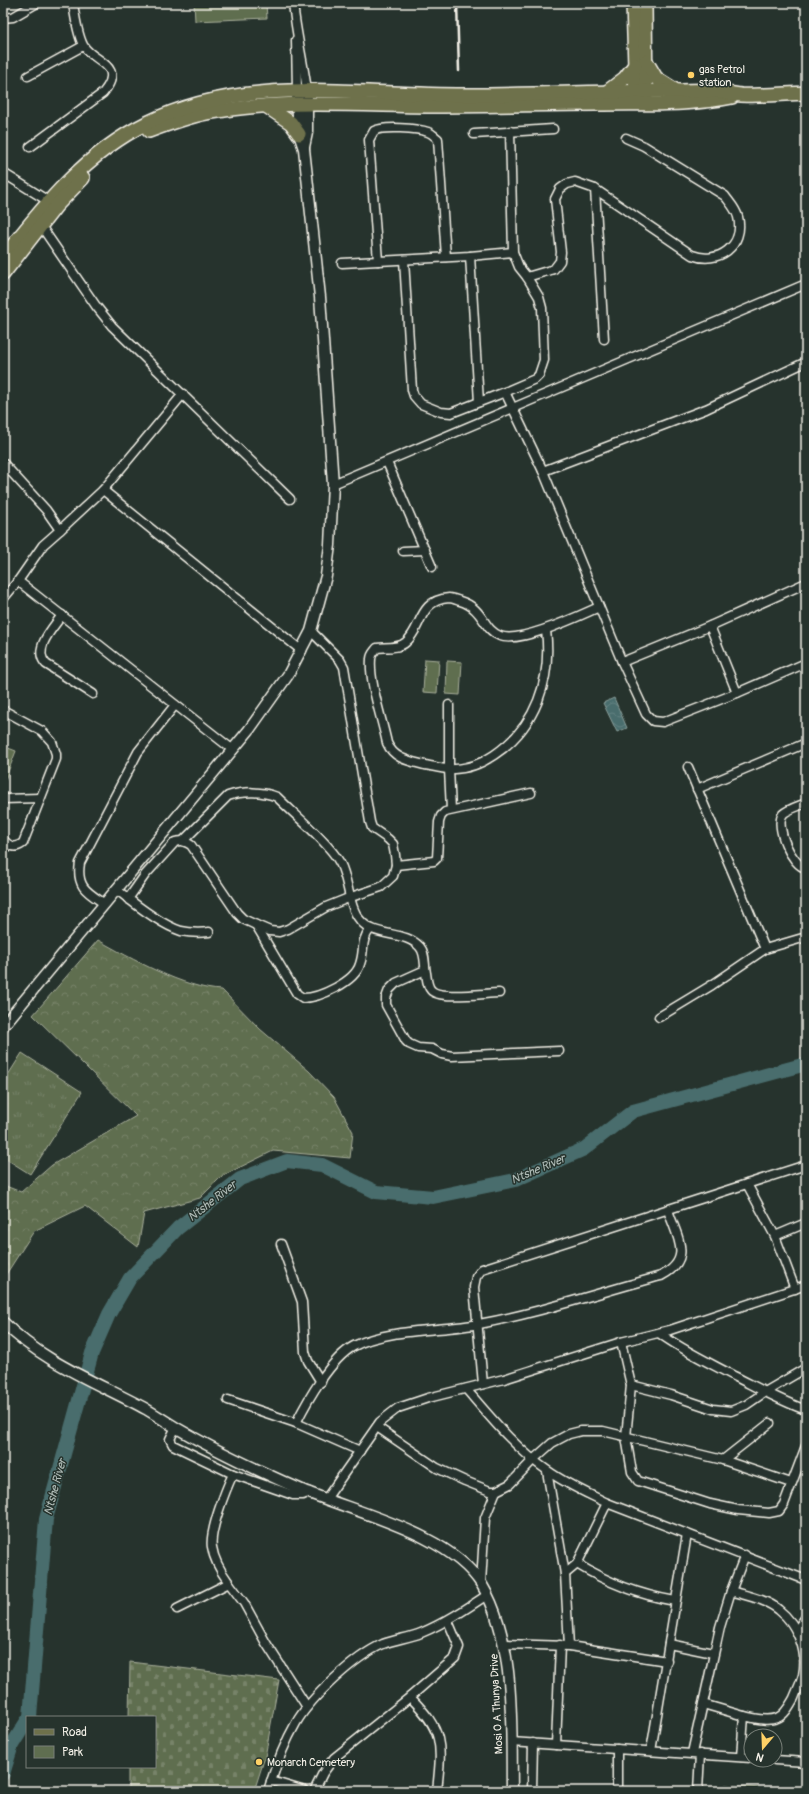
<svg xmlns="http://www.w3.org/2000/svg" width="809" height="1794" viewBox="0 0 809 1794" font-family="Pangolin,sans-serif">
  <defs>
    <pattern id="grass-tufts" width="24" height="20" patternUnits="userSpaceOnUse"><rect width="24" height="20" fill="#5f6e50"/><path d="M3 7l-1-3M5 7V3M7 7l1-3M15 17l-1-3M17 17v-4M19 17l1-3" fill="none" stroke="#778369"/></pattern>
    <pattern id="forest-crowns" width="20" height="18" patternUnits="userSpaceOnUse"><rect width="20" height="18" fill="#5f6e50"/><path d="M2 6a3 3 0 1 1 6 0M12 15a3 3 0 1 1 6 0" fill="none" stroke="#778369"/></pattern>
    <pattern id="cemetery-stones" width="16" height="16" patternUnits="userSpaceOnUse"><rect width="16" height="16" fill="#5f6e50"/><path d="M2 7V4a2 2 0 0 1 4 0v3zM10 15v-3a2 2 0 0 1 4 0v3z" fill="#778369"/></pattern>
    <pattern id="water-waves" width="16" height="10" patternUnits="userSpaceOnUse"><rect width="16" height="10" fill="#496d6d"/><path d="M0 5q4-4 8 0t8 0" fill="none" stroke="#648282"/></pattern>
  </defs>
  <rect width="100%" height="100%" fill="#26332d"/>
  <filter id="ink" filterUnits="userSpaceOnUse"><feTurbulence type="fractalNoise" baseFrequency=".025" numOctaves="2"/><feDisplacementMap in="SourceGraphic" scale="8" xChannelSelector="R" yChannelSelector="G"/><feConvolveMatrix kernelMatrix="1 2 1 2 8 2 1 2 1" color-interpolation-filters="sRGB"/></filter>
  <g filter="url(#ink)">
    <!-- grass -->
    <polygon fill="url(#grass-tufts)" stroke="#aab09c" points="22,1053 82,1092 30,1174 3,1157 3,1083"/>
    <!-- forest -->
    <path fill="url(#forest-crowns)" stroke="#aab09c" d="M98,940C130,958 185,989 222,990L260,1029L309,1071L334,1097L353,1132L350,1158L273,1151L222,1176L200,1198L144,1213L138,1247L85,1206L34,1231L3,1279V1185L21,1192L52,1165L136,1116L33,1015Z"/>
    <!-- cemetery -->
    <polygon fill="url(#cemetery-stones)" stroke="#aab09c" points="130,1662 279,1680 265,1757 254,1791 128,1791 128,1767 155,1767 155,1717 129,1717"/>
    <!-- park -->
    <g fill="#5f6e50" stroke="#aab09c">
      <polygon points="194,3 266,3 267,18 195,21"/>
      <polygon points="425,659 439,660 437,693 423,692"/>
      <polygon points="447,661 462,662 460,695 446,694"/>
      <polygon points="3,746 16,751 3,785"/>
      <polygon points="725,1785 794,1791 721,1791"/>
    </g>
    <!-- water -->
    <polygon fill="url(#water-waves)" stroke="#8da29e" points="614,698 627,728 617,732 603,703"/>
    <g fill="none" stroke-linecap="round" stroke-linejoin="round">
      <!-- river -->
      <g stroke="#496d6d" stroke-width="14">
        <polyline points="30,1717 46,1519 92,1353 109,1314 130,1278 178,1228 240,1179 287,1161 322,1165 376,1192 433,1197 515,1180 584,1149 633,1111 806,1064"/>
        <polyline points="3,1774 12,1745 27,1721"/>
      </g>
      <defs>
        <g id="minor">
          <path d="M293,3C296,33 303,61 307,90"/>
          <polyline points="3,18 13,17 37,3"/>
          <polyline points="296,40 297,90"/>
          <polyline points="28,76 83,46"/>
          <polyline points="474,134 553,129"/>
          <path d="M30,147L103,93C127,64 92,62 83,45C77,33 75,16 73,3"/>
          <polyline points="3,173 53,204"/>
          <polyline points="595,189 604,339"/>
          <polyline points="41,226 96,306 112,326 290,499"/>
          <polyline points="470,256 479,402"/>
          <polyline points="404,260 412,390 414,396 421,404 441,412 451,413 505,392 535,379 539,375 544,360 542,308 539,297 527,277 519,267 513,252 510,131"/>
          <path d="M378,261L369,140L374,131C382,126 418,128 428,132C432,133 434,136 438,139L446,257"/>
          <polyline points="342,263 470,256 513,252"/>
          <path d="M527,277L554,269L560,261L561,252L555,199L560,189L567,184L575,182L595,189L692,255C718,265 745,246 738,217C736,209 730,203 725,196L644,146L626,138"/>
          <polyline points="505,392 543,471 622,662 646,714 653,721 663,722 737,693 806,663"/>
          <polyline points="387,462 432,567"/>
          <polyline points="3,463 46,510 60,530 43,545 18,581 233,750"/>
          <polyline points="543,471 706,409 806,362"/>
          <polyline points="333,484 806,284"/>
          <polyline points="103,490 302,651"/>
          <polyline points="60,530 103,490 183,394"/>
          <polyline points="403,551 425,550"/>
          <polyline points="3,599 18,581"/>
          <path d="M62,615C53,628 32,649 46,664L93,694"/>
          <polyline points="710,626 737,693"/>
          <path d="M546,630C552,680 536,727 494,755C481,764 464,770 448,769C441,769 432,766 425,765C409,761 394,759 387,743C382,719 369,682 371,659C371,654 374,652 377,648C386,647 399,649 406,642C422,629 418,600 449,598C452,598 457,600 460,601C484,608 483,630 500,636C520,644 579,616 599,607"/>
          <polyline points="622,662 710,626 806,583"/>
          <polyline points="449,705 449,769 451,810"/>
          <path d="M3,710L42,731L52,742L56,754V759L23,843C15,849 9,847 3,839"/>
          <polyline points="688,767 765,949"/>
          <polyline points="697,789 806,743"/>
          <polyline points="3,799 40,798"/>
          <path d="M806,803C799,806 788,809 783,814C774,826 792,866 806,868"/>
          <path d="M183,841L228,796C243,791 263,791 277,797C294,814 329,843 340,863C349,880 348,906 360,920C374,938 405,930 420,947C426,954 424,965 426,973C427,979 427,986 431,990C439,1000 485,993 499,993"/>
          <polyline points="396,865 434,861 437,858 439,822 441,816 445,812 531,793"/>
          <path d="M116,889C132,902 162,925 181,931C191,933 200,933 209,932"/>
          <path d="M128,899L145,875L175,842C181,840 185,841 191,845L237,913L243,919L256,925L270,931L279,932L288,929L326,907L351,897L381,887L393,876L396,865L395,855L393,844L388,839L372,828L370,822L344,667L340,660L311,631"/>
          <path d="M105,904C87,892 76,887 80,863L138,752L175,705"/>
          <path d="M256,925L297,994L303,998C319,998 355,982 360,964C365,950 360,942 370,929"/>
          <polyline points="425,970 396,983 389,990 386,998 386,1005 406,1041 409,1044 418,1048 432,1049 442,1054 452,1056 559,1051"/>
          <polyline points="659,1017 712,985 765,949 806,937"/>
          <polyline points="747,1184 775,1236 795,1289"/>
          <polyline points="775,1236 806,1223"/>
          <polyline points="281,1244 302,1302 305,1352 308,1361 321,1382"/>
          <path d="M659,1333C682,1350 708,1362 734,1376C758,1388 781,1401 806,1410"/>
          <polyline points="621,1342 631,1385 626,1437 632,1472 638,1481 710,1504 738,1510 769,1513 779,1511 784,1504 806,1446"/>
          <polyline points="483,1384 474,1287 476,1277 482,1269 806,1165"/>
          <polyline points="631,1385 671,1395 713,1409 731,1411 746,1405 765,1392 806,1368"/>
          <path d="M466,1389C491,1418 516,1449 548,1471C566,1484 587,1493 607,1503L806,1580"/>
          <polyline points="228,1400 296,1423 360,1451"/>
          <path d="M296,1423C307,1401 331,1358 354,1346C386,1329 442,1331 479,1324C539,1313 601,1292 661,1276C694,1259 677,1238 668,1210"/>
          <path d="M176,1427L170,1439L173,1445L233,1474C226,1489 209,1532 212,1547C214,1561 221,1572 229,1583"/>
          <polyline points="377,1427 437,1468 465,1481 490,1491 496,1491 510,1484 534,1459 552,1443 569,1434 581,1431 603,1431 723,1460 791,1483"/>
          <polyline points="723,1460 770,1423"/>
          <polyline points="547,1471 565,1574 569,1646"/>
          <polyline points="233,1474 293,1495 303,1495 309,1492"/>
          <polyline points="326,1499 380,1422 398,1408 428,1398 504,1379 621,1342 670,1330 806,1285"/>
          <path d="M577,1564C608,1583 640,1595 675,1601"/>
          <polyline points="565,1574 577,1564 607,1503"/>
          <polyline points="481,1583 485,1518 496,1491"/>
          <path d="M731,1591C747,1596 766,1599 779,1610C798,1625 808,1652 803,1675C801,1683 797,1690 794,1698C790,1705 785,1715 777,1718C767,1722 754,1718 744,1716L741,1757"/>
          <polyline points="177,1609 229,1583 244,1603 266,1643 307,1707"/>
          <polyline points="796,1631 806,1617"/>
          <polyline points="504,1644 569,1646 667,1661"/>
          <polyline points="669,1644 713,1653"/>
          <path d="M410,1697C444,1731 442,1744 437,1791"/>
          <polyline points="703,1704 744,1716"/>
          <polyline points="511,1742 751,1758"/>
          <polyline points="556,1745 560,1645"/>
          <polyline points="651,1751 687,1534"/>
          <polyline points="692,1753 720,1627 731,1591 745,1555"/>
          <polyline points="775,1760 806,1762"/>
          <polyline points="271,1781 305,1791"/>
          <path d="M268,1791C275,1768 284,1744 296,1723C311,1697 355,1656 383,1644C396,1639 409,1638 421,1633C445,1623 466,1609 487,1595"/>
          <polyline points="314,1791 323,1773 334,1758 410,1697 455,1658 459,1647 448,1621"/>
          <polyline points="532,1791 533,1743"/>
          <polyline points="617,1791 617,1749"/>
          <polyline points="698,1791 700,1754"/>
        </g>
        <g id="tertiary">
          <polyline points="304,147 307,133 307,98"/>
          <polyline points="3,1026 249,730 288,675 311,631 326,576 330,545 333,484 320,297 304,149 299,134 297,98"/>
          <path d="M3,1322C42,1362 98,1383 146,1409C156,1415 165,1421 175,1427C216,1451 259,1471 302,1490C356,1513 450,1533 482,1585C516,1642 511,1726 512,1791"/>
        </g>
        <g id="primary">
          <polyline points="633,3 636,99"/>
          <polyline points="645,3 646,99"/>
          <polyline points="646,61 656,78 675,90"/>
          <polyline points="608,91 625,78 635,65"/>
          <polyline points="266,106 291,123 299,134"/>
          <path d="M149,131C168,124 187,117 207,113C279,99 354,105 427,106C483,106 540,104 596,104C639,103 690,106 732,97"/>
          <path d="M3,258C44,205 86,153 147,123C247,73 361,96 468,95C537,95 607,91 676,91C689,91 702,90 715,91C724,92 732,94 741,95C762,96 785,94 806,93"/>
          <polyline points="3,274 56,206 83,178"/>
        </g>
      </defs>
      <!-- minor casing -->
      <use href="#minor" stroke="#f4f1e8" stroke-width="11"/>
      <!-- tertiary casing -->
      <use href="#tertiary" stroke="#f4f1e8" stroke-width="13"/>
      <!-- primary casing -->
      <use href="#primary" stroke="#f4f1e8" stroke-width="16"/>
      <!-- minor -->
      <use href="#minor" stroke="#26332d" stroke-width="8"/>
      <!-- tertiary -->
      <use href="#tertiary" stroke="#26332d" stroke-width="10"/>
      <!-- primary -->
      <use href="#primary" stroke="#6e714b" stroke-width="13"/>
      <!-- rail -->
      <polyline stroke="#f4f1e8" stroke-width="2.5" points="457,3 459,71"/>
    </g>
  </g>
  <!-- markers -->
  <g fill="#ffd166" stroke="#26332d" stroke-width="1.5">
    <circle cx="691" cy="75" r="4"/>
    <circle cx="259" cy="1762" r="4"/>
  </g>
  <g text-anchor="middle" stroke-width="3" stroke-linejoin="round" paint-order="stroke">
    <!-- poi labels -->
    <g font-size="11" fill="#f4f1e8" stroke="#26332d" text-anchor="start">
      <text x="699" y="73">gas Petrol<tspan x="699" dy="13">station</tspan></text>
      <text x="267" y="1766">Monarch Cemetery</text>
    </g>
    <!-- street labels -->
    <g font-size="11" fill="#f4f1e8" stroke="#26332d">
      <text transform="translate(496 1704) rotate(-93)" y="4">Mosi O A Thunya Drive</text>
    </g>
    <!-- water labels -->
    <g font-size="12" font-style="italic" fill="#b0bcb7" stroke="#26332d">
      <text transform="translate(538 1169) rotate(-23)" y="4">Ntshe River</text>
      <text transform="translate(212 1201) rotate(-38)" y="4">Ntshe River</text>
      <text transform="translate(55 1487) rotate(-75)" y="4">Ntshe River</text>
    </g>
  </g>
  <!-- margin -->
  <rect width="809" height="1794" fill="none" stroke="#26332d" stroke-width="16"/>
  <rect x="8" y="8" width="793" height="1778" fill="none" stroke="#f4f1e8" stroke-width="1.5" filter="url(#ink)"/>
  <!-- legend -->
  <rect x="26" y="1716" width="130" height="52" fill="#26332d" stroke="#787f78"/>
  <rect x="34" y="1729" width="20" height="6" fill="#6e714b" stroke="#787f78"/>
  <text x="62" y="1736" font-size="12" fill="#f4f1e8">Road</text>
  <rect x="34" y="1746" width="20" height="12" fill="#5f6e50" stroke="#787f78"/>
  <text x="62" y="1756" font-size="12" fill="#f4f1e8">Park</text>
  <!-- north arrow -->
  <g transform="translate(763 1748) rotate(199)"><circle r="19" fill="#26332d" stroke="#787f78"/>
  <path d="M0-3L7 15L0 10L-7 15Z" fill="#ffd166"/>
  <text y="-6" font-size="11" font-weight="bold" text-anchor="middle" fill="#f4f1e8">N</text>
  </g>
</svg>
